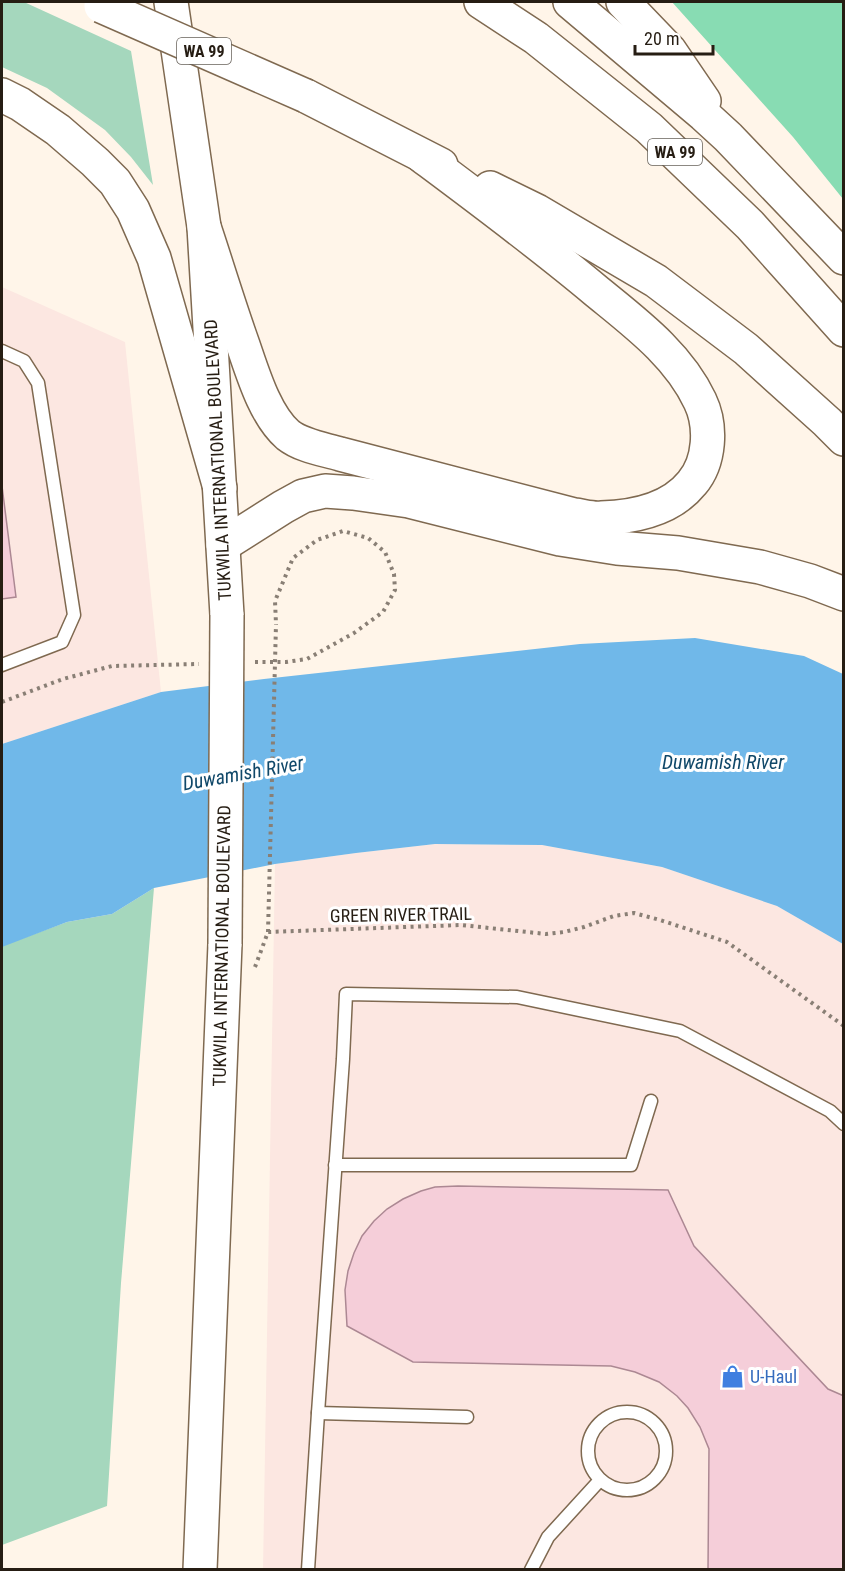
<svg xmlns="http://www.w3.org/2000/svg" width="845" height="1571" viewBox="0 0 845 1571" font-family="'Roboto Condensed',sans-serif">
  <rect width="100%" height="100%" fill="#fff5e9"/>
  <!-- commercial -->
  <g fill="#fce7e1">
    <polygon points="2,287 125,342 161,692 2,744"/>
    <polygon points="435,844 542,845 662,867 777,906 843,944 843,1569 263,1570 275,864 356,853"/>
  </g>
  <!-- green -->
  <g fill="#a5d7bd">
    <polygon points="2,2 24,2 131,51 153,185 131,157 105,130 47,88 2,67"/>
    <polygon points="154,888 121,1283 107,1506 2,1545 2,946 67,922 112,914"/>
  </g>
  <!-- forest -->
  <polygon fill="#88dcb3" points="672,2 843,2 843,199 793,137"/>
  <!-- water -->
  <polygon fill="#70b8e9" points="695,638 804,656 843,674 843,944 777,906 662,867 542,845 435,844 356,853 275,864 154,888 112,914 67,922 2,947 2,744 161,692 264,679 580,644"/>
  <!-- building -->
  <g fill="#f5ced9" stroke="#ac8893" stroke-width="1.5">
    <polygon points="2,486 16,597 2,599"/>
    <polygon points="458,1186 668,1190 694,1246 828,1389 844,1396 844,1570 708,1570 709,1449 700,1427 688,1408 677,1396 659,1382 635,1372 611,1366 413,1362 347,1326 345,1290 348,1271 354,1253 362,1236 374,1221 387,1209 403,1199 421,1191 435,1187"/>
  </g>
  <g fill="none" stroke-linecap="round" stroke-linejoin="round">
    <defs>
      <g id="service">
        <polyline points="2,351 24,361 38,383 74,615 62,642 2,665"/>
        <polyline points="335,1165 631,1165 651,1101"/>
        <circle cx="627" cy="1451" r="39"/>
        <polyline points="467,1417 318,1413 343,1059 346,994 517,997 680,1031 830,1111 844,1124"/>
        <polyline points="308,1570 318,1413"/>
        <polyline points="531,1570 548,1537 600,1480"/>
      </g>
      <g id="primary">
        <polyline points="171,2 204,227 227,615"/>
        <polyline points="200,1570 225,944"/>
      </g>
      <g id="motorway">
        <polyline points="481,2 536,38 649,128 750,225 844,330"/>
        <polyline points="570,2 704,115 728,137 844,258"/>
        <polyline points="623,2 670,51 704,101"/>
        <polyline points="2,95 20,104 58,130 95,162 115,182 133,210 154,258 220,488"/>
        <polyline points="306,96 441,165"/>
        <polyline points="490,188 537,211 656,281 746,349 827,422 844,439"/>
        <path d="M204,227C217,266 229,306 243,345C253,374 265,415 288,435C302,446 323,449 340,454L574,515C583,516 593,519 601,518C634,517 671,509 692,483C710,462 712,426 700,401C678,354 634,322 595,290C539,243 481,200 422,156"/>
        <polyline points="223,545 283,507 303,496 325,491 353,493 409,501 560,539 617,548 678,553 760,567 810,581 844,594"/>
      </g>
    </defs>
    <!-- service casing -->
    <use href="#service" stroke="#7f6950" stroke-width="15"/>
    <!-- primary casing -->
    <use href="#primary" stroke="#7f6950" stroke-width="36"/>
    <!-- motorway casing -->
    <use href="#motorway" stroke="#7f6950" stroke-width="36"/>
    <!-- path -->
    <g stroke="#897f75" stroke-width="4" stroke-dasharray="3 4.5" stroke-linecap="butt">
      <polyline points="255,662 286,662 307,659 354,633 383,612 395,590 394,574 385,552 368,538 343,531 317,540 293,558 275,601 276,624"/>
      <polyline points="2,702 63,679 112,666 199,664"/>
      <polyline points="255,967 268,932 461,925 546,934 564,932 584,927 614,916 634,913 660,920 727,942 844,1026"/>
    </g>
    <!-- service -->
    <use href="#service" stroke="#fff" stroke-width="12"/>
    <!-- primary -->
    <use href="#primary" stroke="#fff" stroke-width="33"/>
    <!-- motorway -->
    <use href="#motorway" stroke="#fff" stroke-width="33"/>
    <defs>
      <polyline id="primary-bridge" points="225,944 227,615"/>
      <polyline id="motorway-bridge" points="101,6 306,96"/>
    </defs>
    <!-- primary-bridge casing -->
    <use href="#primary-bridge" stroke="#7f6950" stroke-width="36" stroke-linecap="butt"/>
    <!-- motorway-bridge casing -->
    <use href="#motorway-bridge" stroke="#7f6950" stroke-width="36" stroke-linecap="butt"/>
    <!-- path-bridge -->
    <polyline stroke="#897f75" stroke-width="4" stroke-dasharray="3 4.5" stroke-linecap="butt" points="268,932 276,624"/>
    <!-- primary-bridge -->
    <use href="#primary-bridge" stroke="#fff" stroke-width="33"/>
    <!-- motorway-bridge -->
    <use href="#motorway-bridge" stroke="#fff" stroke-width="33"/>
  </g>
  <!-- icons -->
  <defs>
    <symbol id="shop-bare" viewBox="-9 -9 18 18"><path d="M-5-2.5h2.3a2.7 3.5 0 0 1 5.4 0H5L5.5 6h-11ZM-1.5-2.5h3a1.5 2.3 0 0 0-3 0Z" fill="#3f7fe0" stroke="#fff" stroke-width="2.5" paint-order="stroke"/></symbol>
  </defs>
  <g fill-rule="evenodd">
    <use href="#shop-bare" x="716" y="1360" width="33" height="33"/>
  </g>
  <g text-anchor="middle" stroke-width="6" stroke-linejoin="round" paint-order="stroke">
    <!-- shield labels -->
    <g fill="#fff" stroke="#67615a" stroke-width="1.5">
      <rect x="177" y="38" width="54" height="26" rx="4.5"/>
      <rect x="648" y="139" width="54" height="26" rx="4.5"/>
    </g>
    <g font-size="16" font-weight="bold" fill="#261d13">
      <text x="204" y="57">WA 99</text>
      <text x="675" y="158">WA 99</text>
    </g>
    <!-- street labels -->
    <g font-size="18" fill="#261d13" stroke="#fff">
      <text transform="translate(218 460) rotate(-93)" y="6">TUKWILA INTERNATIONAL BOULEVARD</text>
      <text transform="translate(401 915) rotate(-1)" y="6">GREEN RIVER TRAIL</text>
      <text transform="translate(222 946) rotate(-89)" y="6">TUKWILA INTERNATIONAL BOULEVARD</text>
    </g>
    <!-- shop labels -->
    <g font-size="18" fill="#366cbe" stroke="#fff" text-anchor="start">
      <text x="750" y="1383">U-Haul</text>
    </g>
    <!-- water labels -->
    <g font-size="20" font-style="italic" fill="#104869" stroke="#fff">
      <text x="723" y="769">Duwamish River</text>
      <text transform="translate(243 773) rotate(-10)" y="7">Duwamish River</text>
    </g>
  </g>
  <!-- border -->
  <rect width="845" height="1571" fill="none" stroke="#261d13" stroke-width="6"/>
  <!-- scale -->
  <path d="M635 45v9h78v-9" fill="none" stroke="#261d13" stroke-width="3"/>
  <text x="644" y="45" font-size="18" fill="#261d13" stroke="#ffffff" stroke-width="4.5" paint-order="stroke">20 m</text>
</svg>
